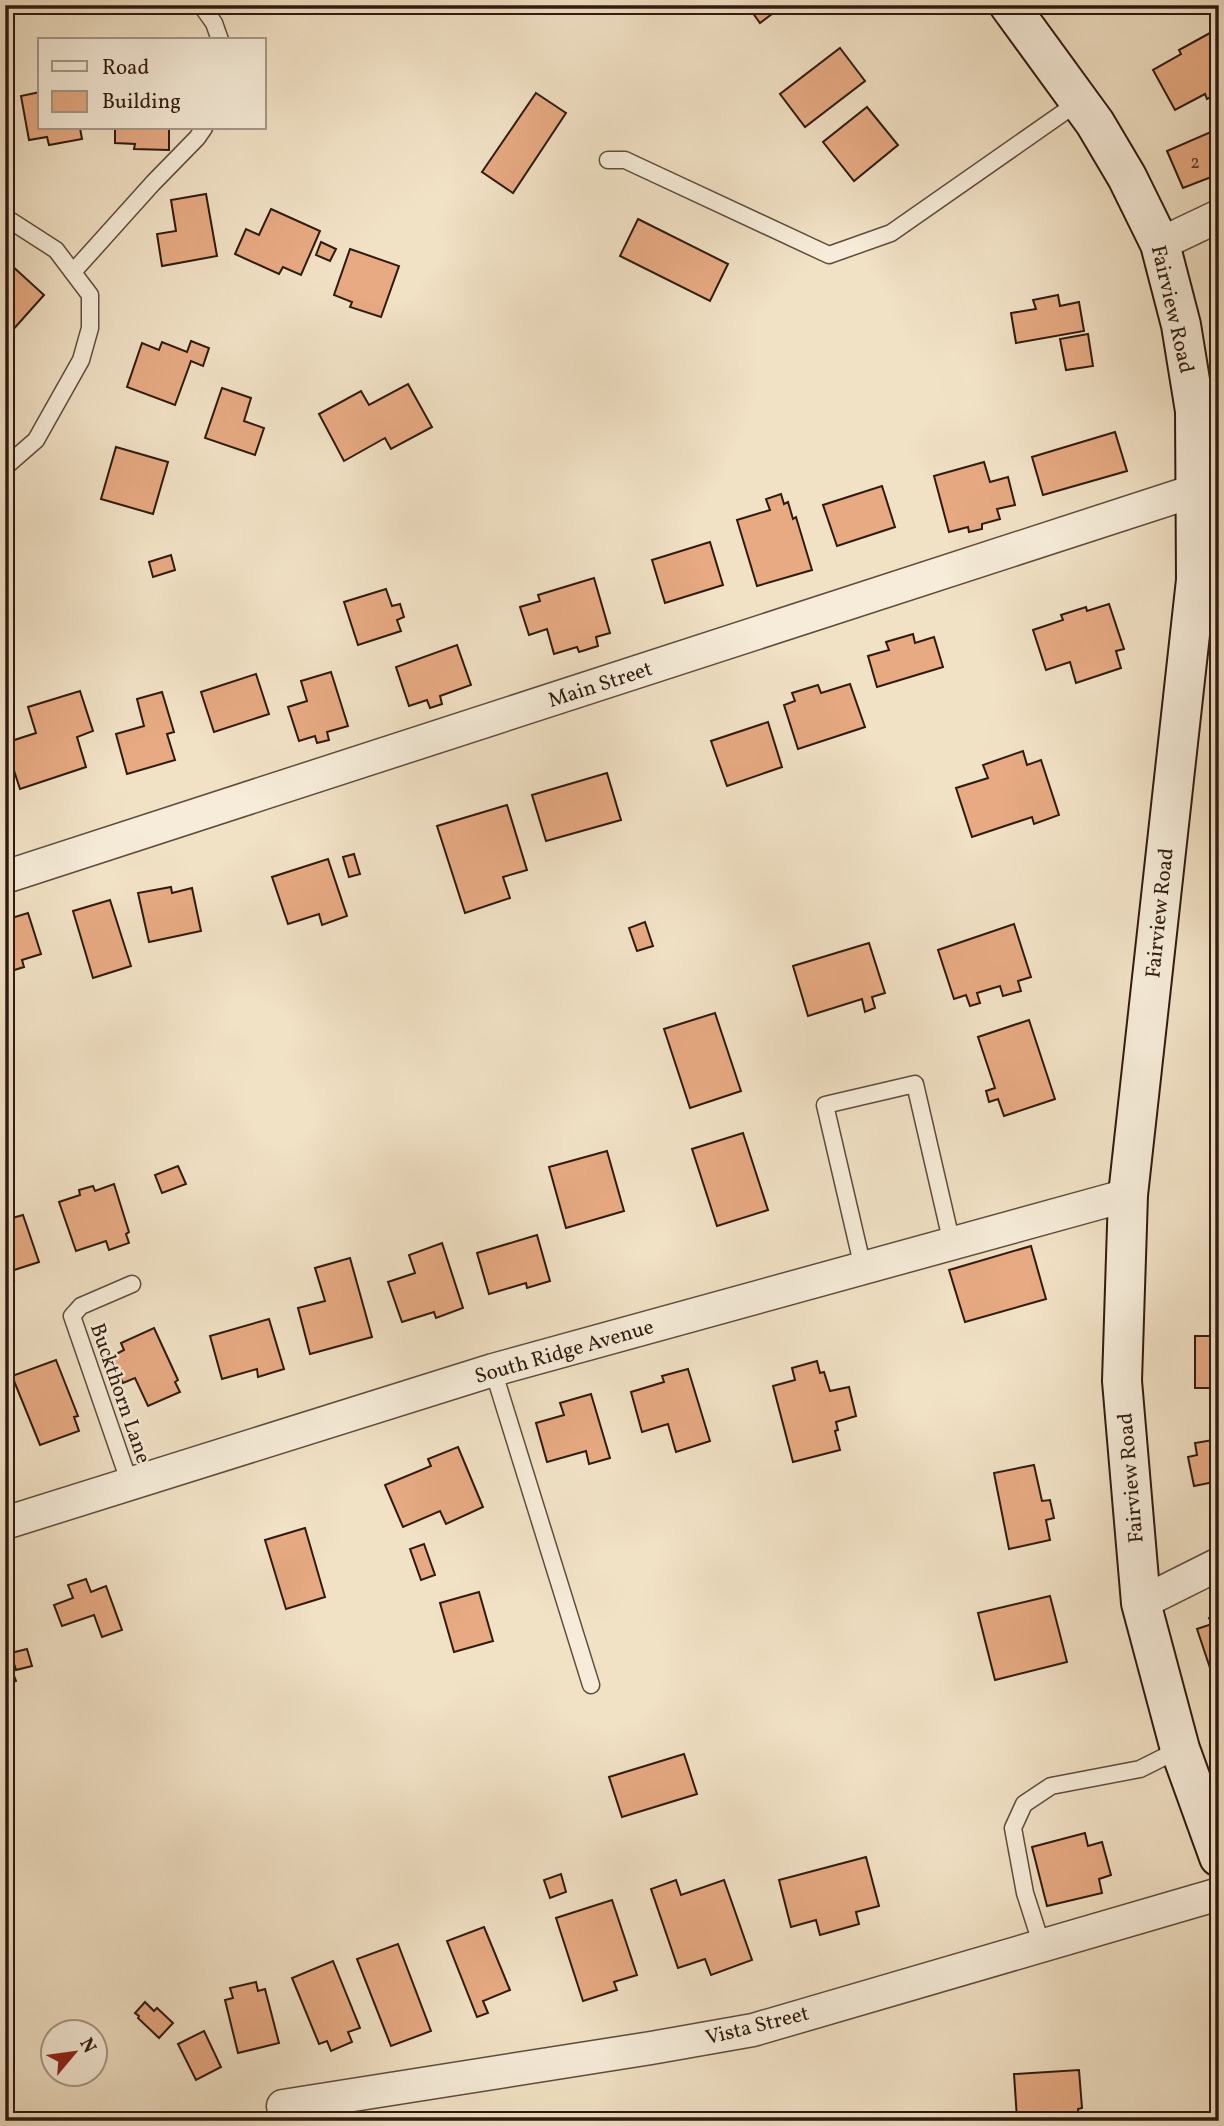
<svg xmlns="http://www.w3.org/2000/svg" width="1224" height="2126" viewBox="0 0 1224 2126" font-family="Vollkorn,serif">
  <rect width="100%" height="100%" fill="#f1e1c5"/>
  <filter id="stains"><feTurbulence type="fractalNoise" baseFrequency=".00286" numOctaves="4"/><feColorMatrix values="0 0 0 0 .2 0 0 0 0 .09 0 0 0 0 .02 0 0 0 .5 -.17"/></filter>
  <radialGradient id="worn" r=".72"><stop offset=".6" stop-color="#630" stop-opacity="0"/><stop offset="1" stop-color="#630" stop-opacity=".3"/></radialGradient>
  <!-- building -->
  <g fill="#e7aa83" stroke="#301a0f" stroke-width="2">
    <polygon points="747,5 784,5 760,23"/>
    <polygon points="1219,28 1219,92 1207,99 1205,94 1175,110 1153,70 1181,54 1179,50"/>
    <polygon points="840,48 865,81 805,127 780,94"/>
    <polygon points="40,92 40,128 80,128 82,139 49,145 47,137 29,140 21,96"/>
    <polygon points="536,93 566,113 513,193 482,172"/>
    <polygon points="867,107 898,145 854,181 823,142"/>
    <polygon points="115,128 169,128 169,150 134,149 135,144 115,143"/>
    <polygon points="1213,131 1219,144 1219,174 1183,188 1167,151"/>
    <polygon points="206,194 217,256 162,266 157,234 176,231 171,200"/>
    <polygon points="271,209 320,231 301,275 283,267 279,274 235,254 246,229 259,235"/>
    <polygon points="638,219 728,264 710,301 620,256"/>
    <polygon points="321,242 336,249 330,261 316,255"/>
    <polygon points="350,249 399,266 381,317 350,307 352,302 334,295"/>
    <polygon points="10,264 44,295 11,332 5,326 5,270"/>
    <polygon points="1058,295 1060,306 1079,302 1084,331 1016,343 1011,313 1036,309 1033,300"/>
    <polygon points="1088,334 1093,366 1066,370 1060,339"/>
    <polygon points="191,341 209,348 203,366 191,361 175,405 127,387 142,343 159,350 162,342 187,352"/>
    <polygon points="408,384 432,427 391,449 385,438 344,461 319,414 361,391 369,405"/>
    <polygon points="222,388 251,398 244,421 264,428 255,455 205,438"/>
    <polygon points="1115,432 1127,471 1043,495 1032,457"/>
    <polygon points="116,447 168,462 153,514 101,499"/>
    <polygon points="984,462 990,482 1008,477 1015,505 997,509 1000,519 982,524 982,529 969,532 968,527 949,532 934,476"/>
    <polygon points="882,486 895,527 837,546 823,505"/>
    <polygon points="781,494 784,504 788,502 793,519 796,517 812,570 757,586 737,520 770,510 766,499"/>
    <polygon points="710,542 723,585 665,603 652,560"/>
    <polygon points="171,555 175,570 153,577 149,562"/>
    <polygon points="594,578 610,633 596,637 598,646 579,652 577,647 554,654 547,629 529,635 520,607 540,601 538,595"/>
    <polygon points="386,589 392,606 400,604 404,617 397,620 401,631 358,645 344,602"/>
    <polygon points="1109,604 1124,649 1116,651 1121,668 1076,683 1070,662 1046,670 1033,630 1063,620 1061,615 1086,607 1087,611"/>
    <polygon points="913,634 915,643 934,637 943,667 877,687 868,656 889,650 886,642"/>
    <polygon points="457,645 471,685 440,696 442,704 430,708 427,700 409,706 396,667"/>
    <polygon points="331,672 348,726 327,732 329,740 317,743 315,736 299,741 288,707 307,701 301,681"/>
    <polygon points="256,674 269,714 214,732 201,692"/>
    <polygon points="850,684 865,727 798,749 784,705 795,701 792,693 818,685 821,693"/>
    <polygon points="80,691 93,731 77,737 86,767 20,789 5,743 36,733 28,707"/>
    <polygon points="162,692 174,732 167,734 175,760 127,774 116,734 144,726 137,699"/>
    <polygon points="768,722 782,767 727,786 711,741"/>
    <polygon points="1023,751 1027,765 1041,760 1059,815 1034,824 1032,817 972,837 956,788 988,778 983,765"/>
    <polygon points="607,773 621,820 546,841 532,795"/>
    <polygon points="507,805 527,870 503,877 510,898 465,913 437,826"/>
    <polygon points="354,854 360,874 349,877 343,857"/>
    <polygon points="328,859 347,916 322,925 319,914 288,924 272,877"/>
    <polygon points="171,887 172,893 192,888 201,931 149,942 138,893"/>
    <polygon points="110,900 131,966 93,978 73,911"/>
    <polygon points="28,913 41,954 22,960 24,967 5,973 5,920"/>
    <polygon points="645,922 653,946 637,951 629,928"/>
    <polygon points="1014,924 1031,977 1018,981 1021,991 1003,996 1000,986 977,993 980,1003 970,1006 966,995 954,999 938,950"/>
    <polygon points="869,943 885,993 872,997 875,1008 865,1012 862,999 808,1016 793,966"/>
    <polygon points="715,1013 741,1091 690,1108 664,1029"/>
    <polygon points="1029,1020 1055,1099 1004,1116 998,1099 989,1102 986,1091 995,1088 978,1037"/>
    <polygon points="743,1133 768,1210 717,1226 692,1149"/>
    <polygon points="607,1151 624,1211 566,1228 549,1167"/>
    <polygon points="178,1166 186,1184 162,1193 155,1175"/>
    <polygon points="114,1184 129,1232 126,1234 129,1243 109,1250 106,1241 76,1251 59,1202 80,1195 79,1190 93,1186 95,1191"/>
    <polygon points="23,1215 39,1262 11,1271 14,1280 5,1283 5,1220"/>
    <polygon points="537,1235 550,1281 527,1288 526,1283 489,1294 477,1253"/>
    <polygon points="442,1243 463,1308 436,1318 434,1312 402,1322 388,1282 415,1273 409,1255"/>
    <polygon points="1031,1246 1046,1299 965,1322 949,1270"/>
    <polygon points="350,1258 372,1337 310,1354 298,1308 325,1301 315,1268"/>
    <polygon points="269,1319 284,1369 258,1377 257,1369 222,1379 210,1336"/>
    <polygon points="154,1328 178,1380 175,1382 180,1392 148,1406 135,1378 123,1383 110,1357 124,1350 121,1343"/>
    <rect x="1195" y="1336" width="24" height="52"/>
    <polygon points="56,1360 78,1416 74,1417 79,1431 40,1445 12,1376"/>
    <polygon points="817,1361 820,1373 824,1372 830,1391 849,1387 856,1416 836,1422 838,1430 835,1431 840,1450 793,1462 773,1386 795,1380 792,1368"/>
    <polygon points="688,1369 710,1441 676,1452 668,1424 642,1432 631,1392 664,1382 662,1376"/>
    <polygon points="591,1394 610,1458 589,1464 586,1451 547,1462 536,1423 564,1415 560,1403"/>
    <polygon points="5,1436 12,1456 5,1458"/>
    <polygon points="1219,1439 1219,1481 1194,1486 1188,1457 1197,1455 1195,1443"/>
    <polygon points="458,1447 483,1507 446,1524 440,1511 403,1527 385,1485 431,1466 428,1459"/>
    <polygon points="1034,1465 1042,1501 1050,1500 1054,1518 1046,1520 1050,1540 1009,1549 994,1473"/>
    <polygon points="305,1528 325,1597 286,1609 265,1540"/>
    <polygon points="424,1544 435,1575 421,1580 410,1549"/>
    <polygon points="86,1579 91,1592 106,1586 122,1630 102,1637 94,1615 62,1626 54,1605 73,1598 68,1585"/>
    <polygon points="479,1592 493,1641 454,1652 440,1603"/>
    <polygon points="1050,1596 1067,1662 995,1680 978,1613"/>
    <polygon points="1219,1614 1219,1675 1213,1677 1197,1629 1212,1624 1209,1618"/>
    <polygon points="27,1649 32,1666 16,1670 11,1653"/>
    <polygon points="11,1668 16,1681 5,1685 5,1670"/>
    <polygon points="684,1754 697,1794 622,1817 609,1777"/>
    <polygon points="1085,1833 1088,1846 1102,1842 1111,1875 1099,1879 1102,1893 1047,1906 1032,1847"/>
    <polygon points="866,1857 879,1906 856,1912 859,1924 820,1935 816,1920 791,1927 779,1880"/>
    <polygon points="561,1874 566,1892 550,1898 544,1880"/>
    <polygon points="676,1880 681,1895 724,1880 752,1960 711,1975 705,1959 678,1968 651,1889"/>
    <polygon points="612,1900 637,1975 614,1982 617,1990 583,2001 556,1918"/>
    <polygon points="484,1927 510,1990 483,2001 488,2013 477,2017 447,1941"/>
    <polygon points="398,1944 431,2031 391,2046 357,1959"/>
    <polygon points="333,1961 360,2028 348,2032 352,2042 331,2051 327,2041 319,2044 292,1978"/>
    <polygon points="256,1982 258,1991 265,1989 279,2043 238,2053 225,2000 233,1998 230,1988"/>
    <polygon points="145,2002 154,2011 157,2008 173,2023 159,2038 138,2018 139,2016 135,2013"/>
    <polygon points="204,2031 221,2067 196,2080 178,2044"/>
    <polygon points="1079,2070 1082,2108 1078,2109 1079,2121 1023,2121 1023,2118 1017,2119 1014,2074"/>
  </g>
  <g fill="none" stroke-linecap="round" stroke-linejoin="round">
    <defs>
      <g id="lane">
        <polyline points="201,5 214,23 220,40"/>
        <polyline points="608,160 625,160 829,255 891,233 1080,101"/>
        <polyline points="5,220 11,221 56,250 90,295 90,328 81,360 36,440 5,467"/>
        <polyline points="73,272 153,183 197,138 204,128"/>
        <polyline points="863,1268 825,1105 915,1084 952,1244"/>
        <polyline points="493,1370 591,1685"/>
        <polyline points="130,1484 72,1316 81,1306 132,1284"/>
        <polyline points="1042,1946 1025,1893 1013,1828 1024,1804 1051,1786 1140,1769 1180,1749"/>
      </g>
      <g id="street">
        <polyline points="1160,244 1219,216"/>
        <polyline points="5,877 1194,491"/>
        <polyline points="5,1523 493,1370 1128,1195"/>
        <polyline points="1141,1603 1219,1564"/>
        <polyline points="283,2106 651,2048 753,2030 1219,1894"/>
      </g>
      <polyline id="secondary" points="1009,5 1095,123 1127,177 1160,244 1181,325 1195,411 1196,580 1128,1195 1122,1381 1141,1603 1180,1749 1219,1857"/>
    </defs>
    <!-- lane casing -->
    <use href="#lane" stroke="#604c3c" stroke-width="19"/>
    <!-- street casing -->
    <use href="#street" stroke="#604c3c" stroke-width="35"/>
    <!-- secondary casing -->
    <use href="#secondary" stroke="#301a0f" stroke-width="42"/>
    <!-- lane -->
    <use href="#lane" stroke="#f6ecd9" stroke-width="16"/>
    <!-- street -->
    <use href="#street" stroke="#f6ecd9" stroke-width="32"/>
    <!-- secondary -->
    <use href="#secondary" stroke="#f6ecd9" stroke-width="38"/>
  </g>
  <g text-anchor="middle" stroke-width="5" stroke-linejoin="round" paint-order="stroke">
    <!-- number labels -->
    <g font-size="18" fill="#5e3e2c">
      <text x="1195" y="168">2</text>
    </g>
    <!-- street labels -->
    <g font-size="21" fill="#301a0f" stroke="#f6ecd9">
      <text transform="translate(1173 309) rotate(77)" y="7">Fairview Road</text>
      <text transform="translate(600 684) rotate(-18)" y="7">Main Street</text>
      <text transform="translate(1159 913) rotate(-84)" y="7">Fairview Road</text>
      <text transform="translate(564 1351) rotate(-16)" y="7">South Ridge Avenue</text>
      <text transform="translate(121 1393) rotate(71)" y="7">Buckthorn Lane</text>
      <text transform="translate(1130 1478) rotate(-95)" y="7">Fairview Road</text>
      <text transform="translate(757 2025) rotate(-14)" y="7">Vista Street</text>
    </g>
  </g>
  <!-- margin -->
  <rect width="1224" height="2126" fill="none" stroke="#f1e1c5" stroke-width="28"/>
  <rect x="7" y="7" width="1210" height="2112" fill="none" stroke="#301a0f" stroke-width="3.5"/>
  <rect x="14" y="14" width="1196" height="2098" fill="none" stroke="#301a0f" stroke-width="2"/>
  <!-- legend -->
  <rect x="38" y="38" width="228" height="91" fill="#f6ecd9" stroke="#a79888" stroke-width="2"/>
  <rect x="52" y="61" width="35" height="10" fill="#f6ecd9" stroke="#a79888" stroke-width="2"/>
  <text x="102" y="74" font-size="21" fill="#301a0f">Road</text>
  <rect x="52" y="91" width="35" height="21" fill="#e7aa83" stroke="#a79888" stroke-width="2"/>
  <text x="102" y="108" font-size="21" fill="#301a0f">Building</text>
  <!-- north arrow -->
  <g transform="translate(74 2053) rotate(61)"><circle r="33" fill="#f6ecd9" stroke="#a79888" stroke-width="2"/>
  <path d="M0-5L12 26L0 18L-12 26Z" fill="#8f2418"/>
  <text y="-10" font-size="19" font-weight="bold" text-anchor="middle" fill="#301a0f">N</text>
  </g>
  <rect width="100%" height="100%" filter="url(#stains)"/>
  <rect width="100%" height="100%" fill="url(#worn)"/>
</svg>
